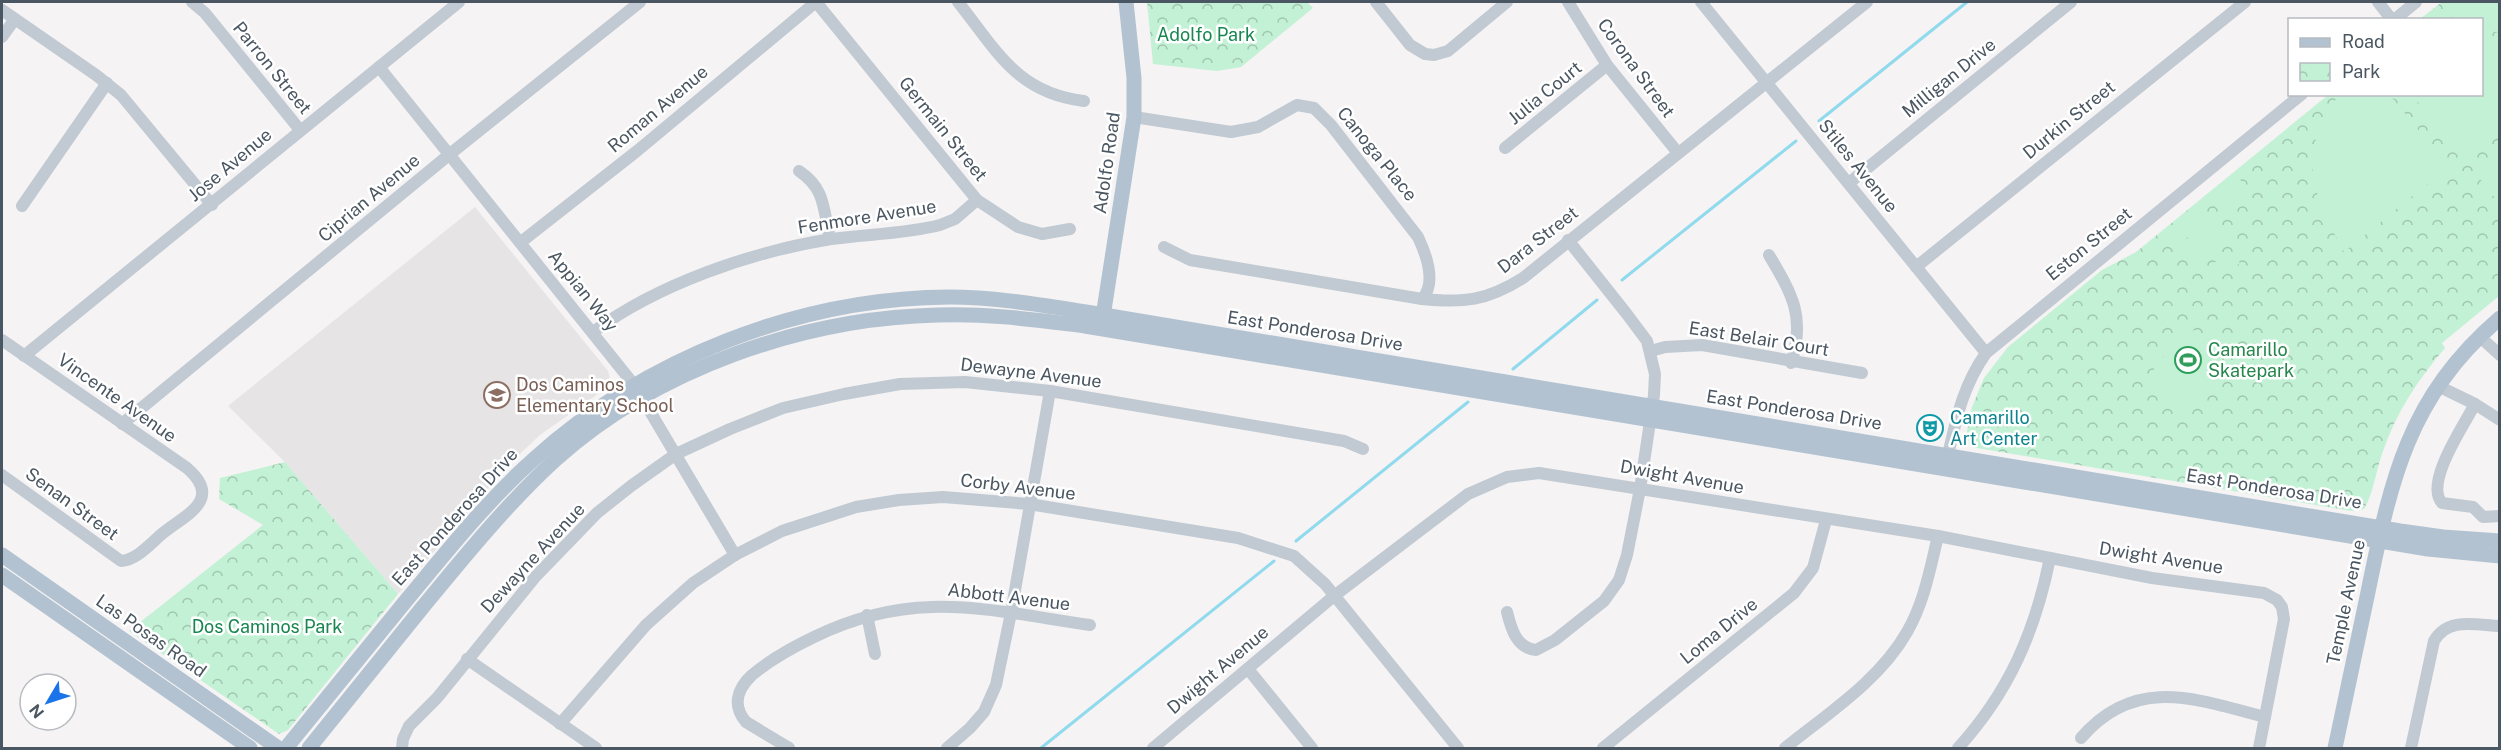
<svg xmlns="http://www.w3.org/2000/svg" width="2501" height="750" viewBox="0 0 2501 750" font-family="'Public Sans',sans-serif">
  <defs>
    <pattern id="park-crowns" width="20" height="18" patternUnits="userSpaceOnUse" patternTransform="scale(1.5)"><rect width="20" height="18" fill="#c3f1d5"/><path d="M2 6a3 3 0 1 1 6 0M12 15a3 3 0 1 1 6 0" fill="none" stroke="#a0c6b0"/></pattern>
  </defs>
  <rect width="100%" height="100%" fill="#f5f3f3"/>
  <!-- education -->
  <polygon fill="#e6e4e5" points="475,207 608,371 610,379 605,389 540,435 508,465 398,594 285,462 228,406"/>
  <!-- park -->
  <g fill="url(#park-crowns)">
    <polygon points="1147,2 1307,2 1313,8 1241,67 1217,71 1153,64"/>
    <path d="M2442,2H2499V296L2442,343L2445,348C2419,378 2396,413 2383,451C2376,470 2374,492 2364,509L2352,511L1971,447L1966,436L1972,407L1984,378L2008,347L2102,270L2136,252L2328,95L2482,94V20L2420,19Z"/>
    <polygon points="285,462 398,594 288,730 279,734 129,631 263,525 219,499 220,478"/>
  </g>
  <!-- pitch -->
  <g fill="#c3f1d5">
    <polygon points="2454,2 2499,2 2499,32 2482,31 2482,20 2468,19"/>
    <polygon points="2482,38 2499,44 2499,127 2471,151 2456,149 2412,95 2482,94"/>
    <path d="M2390,95L2445,163L2443,171L2344,252C2312,193 2295,154 2339,95Z"/>
    <polygon points="2499,153 2499,203 2480,179 2479,171"/>
    <polygon points="2238,177 2247,189 2221,210 2211,198"/>
    <polygon points="2197,210 2207,222 2180,243 2170,231"/>
    <polygon points="2213,230 2223,242 2197,263 2187,251"/>
    <polygon points="2230,250 2240,263 2213,284 2203,272"/>
    <polygon points="2194,330 2218,347 2212,375 2192,403 2175,409 2151,392 2151,373 2171,347"/>
  </g>
  <g fill="none" stroke-linecap="round" stroke-linejoin="round">
    <!-- stream -->
    <g stroke="#90daee" stroke-width="3">
      <polyline points="1819,121 1967,2"/>
      <polyline points="1622,280 1796,141"/>
      <polyline points="1513,369 1597,300"/>
      <polyline points="1296,541 1468,402"/>
      <polyline points="1041,748 1274,561"/>
    </g>
    <!-- minor -->
    <g stroke="#c1cad2" stroke-width="12">
      <polyline points="192,2 205,13 300,130"/>
      <path d="M958,2C997,51 1017,93 1084,101"/>
      <polyline points="1376,2 1410,45 1425,54 1434,55 1448,51 1507,2"/>
      <polyline points="1568,2 1607,65 1678,153"/>
      <polyline points="1701,2 1986,353"/>
      <polyline points="2378,2 2392,20"/>
      <polyline points="2,10 96,75 121,95 212,205"/>
      <polyline points="2394,20 2416,2"/>
      <polyline points="2,37 15,19"/>
      <polyline points="379,67 635,386 735,555"/>
      <path d="M1134,117L1231,132L1258,127L1297,105L1314,108L1331,125L1418,237C1426,254 1437,283 1422,299"/>
      <polyline points="1505,148 1607,65"/>
      <path d="M799,171C826,189 823,209 830,239"/>
      <polyline points="1849,183 2071,2"/>
      <polyline points="22,206 107,83"/>
      <polyline points="521,242 637,151 816,2 977,200 1018,227 1042,234 1070,229"/>
      <path d="M1164,247L1190,260L1422,299C1464,303 1486,301 1523,278L1867,2"/>
      <path d="M1769,255C1792,294 1806,317 1791,363"/>
      <polyline points="1916,267 2245,2"/>
      <path d="M593,332C658,284 751,252 831,239C867,234 905,234 940,225L955,219L977,200"/>
      <polyline points="2479,336 2500,355"/>
      <path d="M2,340L187,468C224,500 185,515 163,533C151,543 137,560 121,561L2,475"/>
      <polyline points="1651,351 1665,347 1702,345 1862,373"/>
      <polyline points="24,356 459,2"/>
      <polyline points="2438,386 2475,404 2500,420"/>
      <path d="M2475,404C2464,425 2424,483 2442,503L2473,507L2483,517L2500,516"/>
      <polyline points="122,424 450,154 640,2"/>
      <path d="M1948,455C1957,416 1963,386 1986,353L2302,94"/>
      <path d="M1507,612C1511,628 1516,648 1536,650L1555,640L1604,601L1619,580L1627,555L1640,489L1654,395L1655,374L1647,341L1626,313L1568,240"/>
      <polyline points="867,615 875,654"/>
      <polyline points="467,659 596,748"/>
      <polyline points="1248,669 1312,748"/>
      <polyline points="560,724 646,625 693,583 735,555 782,531 856,507 899,500 943,497 1029,504 1238,538 1294,556 1325,584 1458,748"/>
      <path d="M2081,738C2135,675 2196,699 2265,717"/>
      <polyline points="402,748 403,739 409,726 437,698 536,576 597,513 631,486 676,454 730,429 783,408 844,394 900,384 965,382 1050,391 1344,441 1363,449"/>
      <path d="M789,748L746,722C732,706 737,689 752,675C770,660 793,647 814,637C914,588 986,610 1090,625"/>
      <polyline points="947,748 970,728 984,712 996,685 1011,613 1050,391"/>
      <polyline points="1153,748 1334,596 1468,494 1507,477 1539,473 1938,536 2152,578 2264,593 2277,600 2282,607 2284,619 2259,748"/>
      <polyline points="1603,748 1794,593 1813,568 1826,520"/>
      <path d="M1785,748C1827,714 1880,680 1907,632C1924,603 1930,569 1938,536"/>
      <path d="M1958,748C2009,692 2035,632 2050,558"/>
      <path d="M2411,748L2434,641C2448,617 2475,625 2500,626"/>
    </g>
    <!-- major -->
    <g stroke="#b3c2d1" stroke-width="15">
      <polyline points="1102,323 1134,117 1134,78 1126,2"/>
      <polyline points="2,555 278,748"/>
      <polyline points="2,575 250,748"/>
      <path d="M286,748C327,698 368,647 409,597C449,549 488,500 534,459C646,358 799,298 949,297C995,297 1041,305 1086,312L2400,531L2443,537L2500,541"/>
      <path d="M309,748C346,702 384,655 422,608C464,557 506,505 555,460C656,369 803,318 938,315C987,313 1036,320 1085,326L2428,549L2500,556"/>
      <path d="M2335,748C2346,696 2357,644 2368,592C2391,479 2408,397 2500,318"/>
    </g>
  </g>
  <!-- icons -->
  <defs>
    <symbol id="stadium-ring" viewBox="-11 -11 22 22"><circle r="9.5" fill="#fff" stroke="#2e9e5b" stroke-width="1.5"/><path d="M0-5a6.5 5 0 1 0 0 10a6.5 5 0 1 0 0-10ZM-3.5-1.8h7v3.6h-7Z" fill="#2e9e5b"/></symbol>
    <symbol id="school-ring" viewBox="-11 -11 22 22"><circle r="9.5" fill="#fff" stroke="#8d6e63" stroke-width="1.5"/><path d="M0-5L7-2L0 1L-7-2ZM-4 1L0 2.5L4 1V4Q0 6-4 4Z" fill="#8d6e63"/></symbol>
    <symbol id="theatre-ring" viewBox="-11 -11 22 22"><circle r="9.5" fill="#fff" stroke="#0f9aa8" stroke-width="1.5"/><path d="M-5-5.5Q0-4 5-5.5V0Q5 5 0 6Q-5 5-5 0ZM-3.3-2.5H-1v1.5H-3.3ZM1-2.5H3.3v1.5H1ZM-2.8 1Q0 5.5 2.8 1Z" fill="#0f9aa8"/></symbol>
  </defs>
  <g fill-rule="evenodd">
    <use href="#stadium-ring" x="2173" y="345" width="30" height="30"/>
    <use href="#school-ring" x="482" y="380" width="30" height="30"/>
    <use href="#theatre-ring" x="1915" y="413" width="30" height="30"/>
  </g>
  <g text-anchor="middle" stroke-width="5" stroke-linejoin="round" paint-order="stroke">
    <!-- park labels -->
    <g font-size="18" fill="#17864f" stroke="#fff">
      <text x="1206" y="41">Adolfo Park</text>
      <text x="267" y="633">Dos Caminos Park</text>
    </g>
    <!-- street labels -->
    <g font-size="18" fill="#4a5661" stroke="#fff">
      <text transform="translate(272 68) rotate(51)" y="6">Parron Street</text>
      <text transform="translate(1636 68) rotate(54)" y="6">Corona Street</text>
      <text transform="translate(1949 78) rotate(-39)" y="6">Milligan Drive</text>
      <text transform="translate(1545 93) rotate(-39)" y="6">Julia Court</text>
      <text transform="translate(658 109) rotate(-40)" y="6">Roman Avenue</text>
      <text transform="translate(2069 120) rotate(-39)" y="6">Durkin Street</text>
      <text transform="translate(943 129) rotate(51)" y="6">Germain Street</text>
      <text transform="translate(1377 154) rotate(51)" y="6">Canoga Place</text>
      <text transform="translate(1107 163) rotate(-82)" y="6">Adolfo Road</text>
      <text transform="translate(230 165) rotate(-40)" y="6">Jose Avenue</text>
      <text transform="translate(1858 166) rotate(51)" y="6">Stiles Avenue</text>
      <text transform="translate(369 198) rotate(-40)" y="6">Ciprian Avenue</text>
      <text transform="translate(867 217) rotate(-9)" y="6">Fenmore Avenue</text>
      <text transform="translate(1538 240) rotate(-38)" y="6">Dara Street</text>
      <text transform="translate(2089 244) rotate(-39)" y="6">Eston Street</text>
      <text transform="translate(583 291) rotate(51)" y="6">Appian Way</text>
      <text transform="translate(1315 331) rotate(9)" y="6">East Ponderosa Drive</text>
      <text transform="translate(1759 339) rotate(9)" y="6">East Belair Court</text>
      <text transform="translate(1031 373) rotate(7)" y="6">Dewayne Avenue</text>
      <text transform="translate(117 398) rotate(35)" y="6">Vincente Avenue</text>
      <text transform="translate(1794 410) rotate(9)" y="6">East Ponderosa Drive</text>
      <text transform="translate(1682 477) rotate(10)" y="6">Dwight Avenue</text>
      <text transform="translate(1018 487) rotate(7)" y="6">Corby Avenue</text>
      <text transform="translate(2274 489) rotate(9)" y="6">East Ponderosa Drive</text>
      <text transform="translate(72 504) rotate(36)" y="6">Senan Street</text>
      <text transform="translate(455 517) rotate(-48)" y="6">East Ponderosa Drive</text>
      <text transform="translate(533 558) rotate(-47)" y="6">Dewayne Avenue</text>
      <text transform="translate(2161 558) rotate(9)" y="6">Dwight Avenue</text>
      <text transform="translate(1009 597) rotate(7)" y="6">Abbott Avenue</text>
      <text transform="translate(2346 602) rotate(-78)" y="6">Temple Avenue</text>
      <text transform="translate(1719 631) rotate(-39)" y="6">Loma Drive</text>
      <text transform="translate(151 636) rotate(35)" y="6">Las Posas Road</text>
      <text transform="translate(1218 670) rotate(-40)" y="6">Dwight Avenue</text>
    </g>
    <!-- leisure labels -->
    <g font-size="18" fill="#27864d" stroke="#fff" text-anchor="start">
      <text x="2208" y="356">Camarillo<tspan x="2208" dy="21">Skatepark</tspan></text>
    </g>
    <!-- education labels -->
    <g font-size="18" fill="#785e54" stroke="#fff" text-anchor="start">
      <text x="516" y="391">Dos Caminos<tspan x="516" dy="21">Elementary School</tspan></text>
    </g>
    <!-- culture labels -->
    <g font-size="18" fill="#0d838f" stroke="#fff" text-anchor="start">
      <text x="1950" y="424">Camarillo<tspan x="1950" dy="21">Art Center</tspan></text>
    </g>
  </g>
  <!-- border -->
  <rect width="2501" height="750" fill="none" stroke="#4a5661" stroke-width="6"/>
  <!-- legend -->
  <rect x="2288" y="18" width="195" height="78" fill="#ffffff" stroke="#b7bbc0" stroke-width="1.5"/>
  <rect x="2300" y="38" width="30" height="9" fill="#b3c2d1" stroke="#b7bbc0" stroke-width="1.5"/>
  <text x="2342" y="48" font-size="18" fill="#4a5661">Road</text>
  <rect x="2300" y="63" width="30" height="18" fill="url(#park-crowns)" stroke="#b7bbc0" stroke-width="1.5"/>
  <text x="2342" y="78" font-size="18" fill="#4a5661">Park</text>
  <!-- north arrow -->
  <g transform="translate(48 702) rotate(231)"><circle r="28" fill="#ffffff" stroke="#b7bbc0" stroke-width="1.5"/>
  <path d="M0-4.5L10 22L0 15L-10 22Z" fill="#1a73e8"/>
  <text y="-9" font-size="16" font-weight="bold" text-anchor="middle" fill="#4a5661">N</text>
  </g>
</svg>
